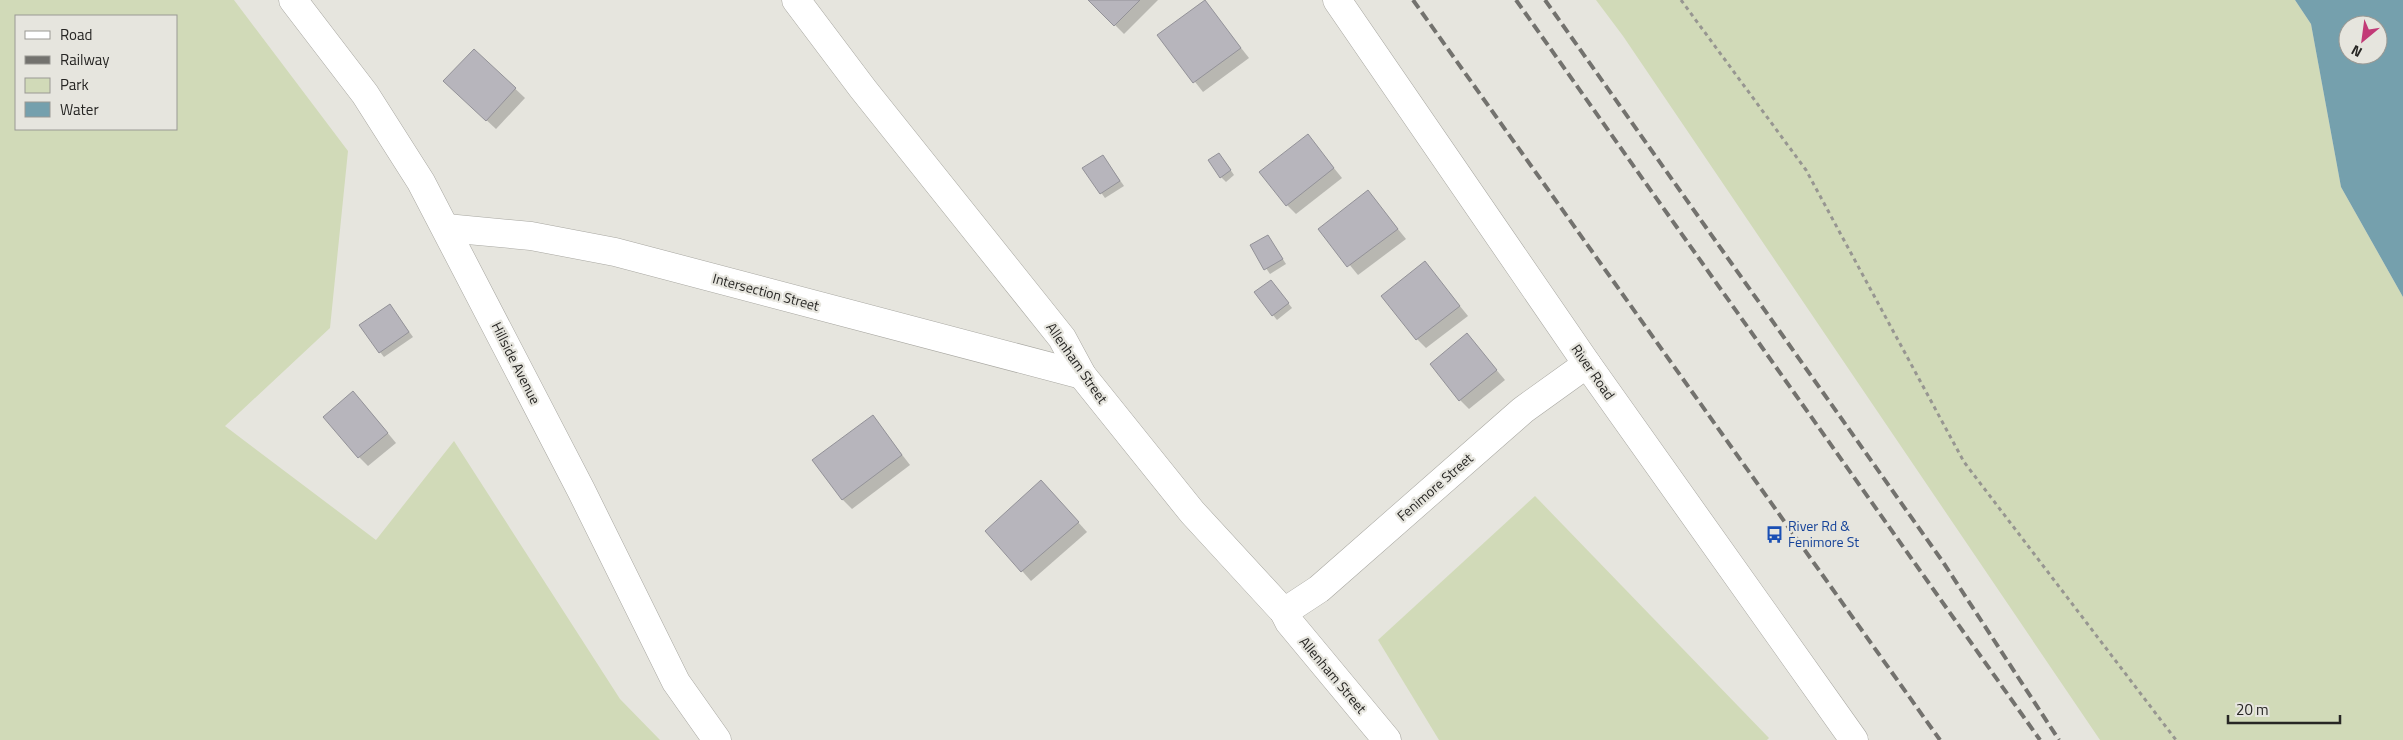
<svg xmlns="http://www.w3.org/2000/svg" width="2403" height="740" viewBox="0 0 2403 740" font-family="'Titillium Web',sans-serif">
  <rect width="100%" height="100%" fill="#e6e5de"/>
  <!-- green -->
  <g fill="#d1dab8" fill-rule="evenodd">
    <path d="M0,0H234L348,151L330,328L225,426L376,540L454,441L620,699L660,740H0ZM16,16H176V129H16Z"/>
    <polygon points="1596,0 2295,0 2311,24 2341,187 2403,297 2403,740 2100,740 1623,36"/>
    <polygon points="1535,496 1769,738 1767,740 1439,740 1378,640"/>
  </g>
  <!-- water -->
  <path fill="#75a0ad" fill-rule="evenodd" d="M2295,0H2403V297L2341,187L2311,24ZM2348,25H2378V55H2348Z"/>
  <!-- shadow -->
  <g fill="#0003">
    <polygon points="1090,0 1158,0 1124,34"/>
    <polygon points="1204,1 1249,58 1203,92 1158,35"/>
    <polygon points="474,50 525,98 496,129 454,90"/>
    <polygon points="1308,136 1342,178 1296,214 1287,205"/>
    <polygon points="1103,156 1124,186 1105,198 1084,169"/>
    <polygon points="1223,159 1234,175 1226,182 1221,177"/>
    <polygon points="1368,192 1406,239 1358,275 1320,229"/>
    <polygon points="1268,236 1286,264 1270,274 1251,246"/>
    <polygon points="1425,263 1468,316 1426,348 1417,339"/>
    <polygon points="1275,286 1292,308 1277,320 1273,315"/>
    <polygon points="394,311 413,337 384,357 380,352"/>
    <polygon points="1467,335 1505,380 1469,409 1460,400"/>
    <polygon points="362,402 396,443 368,466 359,457"/>
    <polygon points="873,417 910,465 852,509 842,499"/>
    <polygon points="1050,491 1087,532 1031,581 987,531"/>
  </g>
  <!-- building -->
  <g fill="#b7b5bc" stroke="#939298">
    <polygon points="1088,0 1140,0 1114,26"/>
    <polygon points="1205,0 1241,48 1193,83 1157,35"/>
    <polygon points="474,49 516,88 486,121 443,81"/>
    <polygon points="1308,134 1334,168 1286,206 1259,172"/>
    <polygon points="1219,153 1231,170 1220,178 1208,160"/>
    <polygon points="1103,155 1120,181 1100,194 1082,168"/>
    <polygon points="1368,190 1398,229 1347,267 1318,229"/>
    <polygon points="1268,235 1283,259 1264,270 1250,245"/>
    <polygon points="1425,261 1460,306 1416,340 1381,296"/>
    <polygon points="1271,280 1289,303 1272,316 1254,292"/>
    <polygon points="390,304 409,332 379,353 359,325"/>
    <polygon points="1467,333 1497,370 1459,401 1430,364"/>
    <polygon points="353,391 388,433 358,458 323,417"/>
    <polygon points="873,415 902,455 842,500 812,460"/>
    <polygon points="1041,480 1079,522 1021,572 985,531"/>
  </g>
  <g fill="none" stroke-linecap="round" stroke-linejoin="round">
    <defs>
      <g id="street">
        <polyline points="796,0 863,89 1062,338 1082,375 1192,512 1284,612 1289,622 1387,740"/>
        <polyline points="446,228 531,236 615,252 1082,375"/>
        <polyline points="1284,612 1319,589 1523,410 1587,364"/>
      </g>
      <polyline id="secondary" points="293,0 365,94 421,182 581,490 676,682 717,740"/>
      <polyline id="primary" points="1337,0 1587,364 1854,740"/>
    </defs>
    <!-- street casing -->
    <use href="#street" stroke="#a8a7a1" stroke-width="29"/>
    <!-- secondary casing -->
    <use href="#secondary" stroke="#a8a7a1" stroke-width="29"/>
    <!-- primary casing -->
    <use href="#primary" stroke="#a8a7a1" stroke-width="29"/>
    <!-- path -->
    <polyline stroke="#979691" stroke-width="3" stroke-dasharray="4 4" stroke-linecap="butt" points="1681,0 1806,170 1964,462 2176,740"/>
    <!-- street -->
    <use href="#street" stroke="#fff" stroke-width="28"/>
    <!-- secondary -->
    <use href="#secondary" stroke="#fff" stroke-width="28"/>
    <!-- primary -->
    <use href="#primary" stroke="#fff" stroke-width="28"/>
    <!-- rail -->
    <g stroke="#73726e" stroke-width="4" stroke-dasharray="10 5" stroke-linecap="butt">
      <polyline points="1413,0 1940,740"/>
      <polyline points="1516,0 2040,740"/>
      <polyline points="1545,0 1943,562 2059,740"/>
    </g>
  </g>
  <!-- icons -->
  <defs>
    <symbol id="bus-bare" viewBox="-9 -9 18 18"><path d="M-5-6H5V4H4V6H2V4H-2V6H-4V4H-5ZM-3.5-4V0h7V-4ZM-3.5 1.2v1.5H-2V1.2ZM2 1.2v1.5H3.5V1.2Z" fill="#1a4fb4" stroke="#e6e5de" stroke-width="2.5" paint-order="stroke"/></symbol>
  </defs>
  <g fill-rule="evenodd">
    <use href="#bus-bare" x="1762" y="522" width="25" height="25"/>
  </g>
  <g text-anchor="middle" stroke-width="4.5" stroke-linejoin="round" paint-order="stroke">
    <!-- street labels -->
    <g font-size="14" fill="#272624" stroke="#e6e5de">
      <text transform="translate(766 292) rotate(15)" y="5">Intersection Street</text>
      <text transform="translate(516 363) rotate(63)" y="5">Hillside Avenue</text>
      <text transform="translate(1077 363) rotate(55)" y="5">Allenham Street</text>
      <text transform="translate(1593 372) rotate(55)" y="5">River Road</text>
      <text transform="translate(1435 487) rotate(-41)" y="5">Fenimore Street</text>
      <text transform="translate(1333 675) rotate(50)" y="5">Allenham Street</text>
    </g>
    <!-- transit labels -->
    <g font-size="14" fill="#164399" stroke="#e6e5de" text-anchor="start">
      <text x="1788" y="531">River Rd &amp;<tspan x="1788" dy="16">Fenimore St</tspan></text>
    </g>
  </g>
  <!-- legend -->
  <rect x="15" y="15" width="162" height="115" fill="#e6e5de" stroke="#9a9994"/>
  <rect x="25" y="31" width="25" height="8" fill="#ffffff" stroke="#9a9994"/>
  <text x="60" y="40" font-size="15" fill="#272624">Road</text>
  <rect x="25" y="56" width="25" height="8" fill="#73726e" stroke="#9a9994"/>
  <text x="60" y="65" font-size="15" fill="#272624">Railway</text>
  <rect x="25" y="78" width="25" height="15" fill="#d1dab8" stroke="#9a9994"/>
  <text x="60" y="90" font-size="15" fill="#272624">Park</text>
  <rect x="25" y="102" width="25" height="15" fill="#75a0ad" stroke="#9a9994"/>
  <text x="60" y="115" font-size="15" fill="#272624">Water</text>
  <!-- north arrow -->
  <g transform="translate(2363 40) rotate(209)"><circle r="24" fill="#e6e5de" stroke="#9a9994"/>
  <path d="M0-4L9 19L0 12L-9 19Z" fill="#c23a77"/>
  <text y="-8" font-size="14" font-weight="bold" text-anchor="middle" fill="#272624">N</text>
  </g>
  <!-- scale -->
  <path d="M2228 715v8h112v-8" fill="none" stroke="#272624" stroke-width="2.5"/>
  <text x="2236" y="715" font-size="15" fill="#272624" stroke="#e6e5de" stroke-width="4" paint-order="stroke">20 m</text>
</svg>
